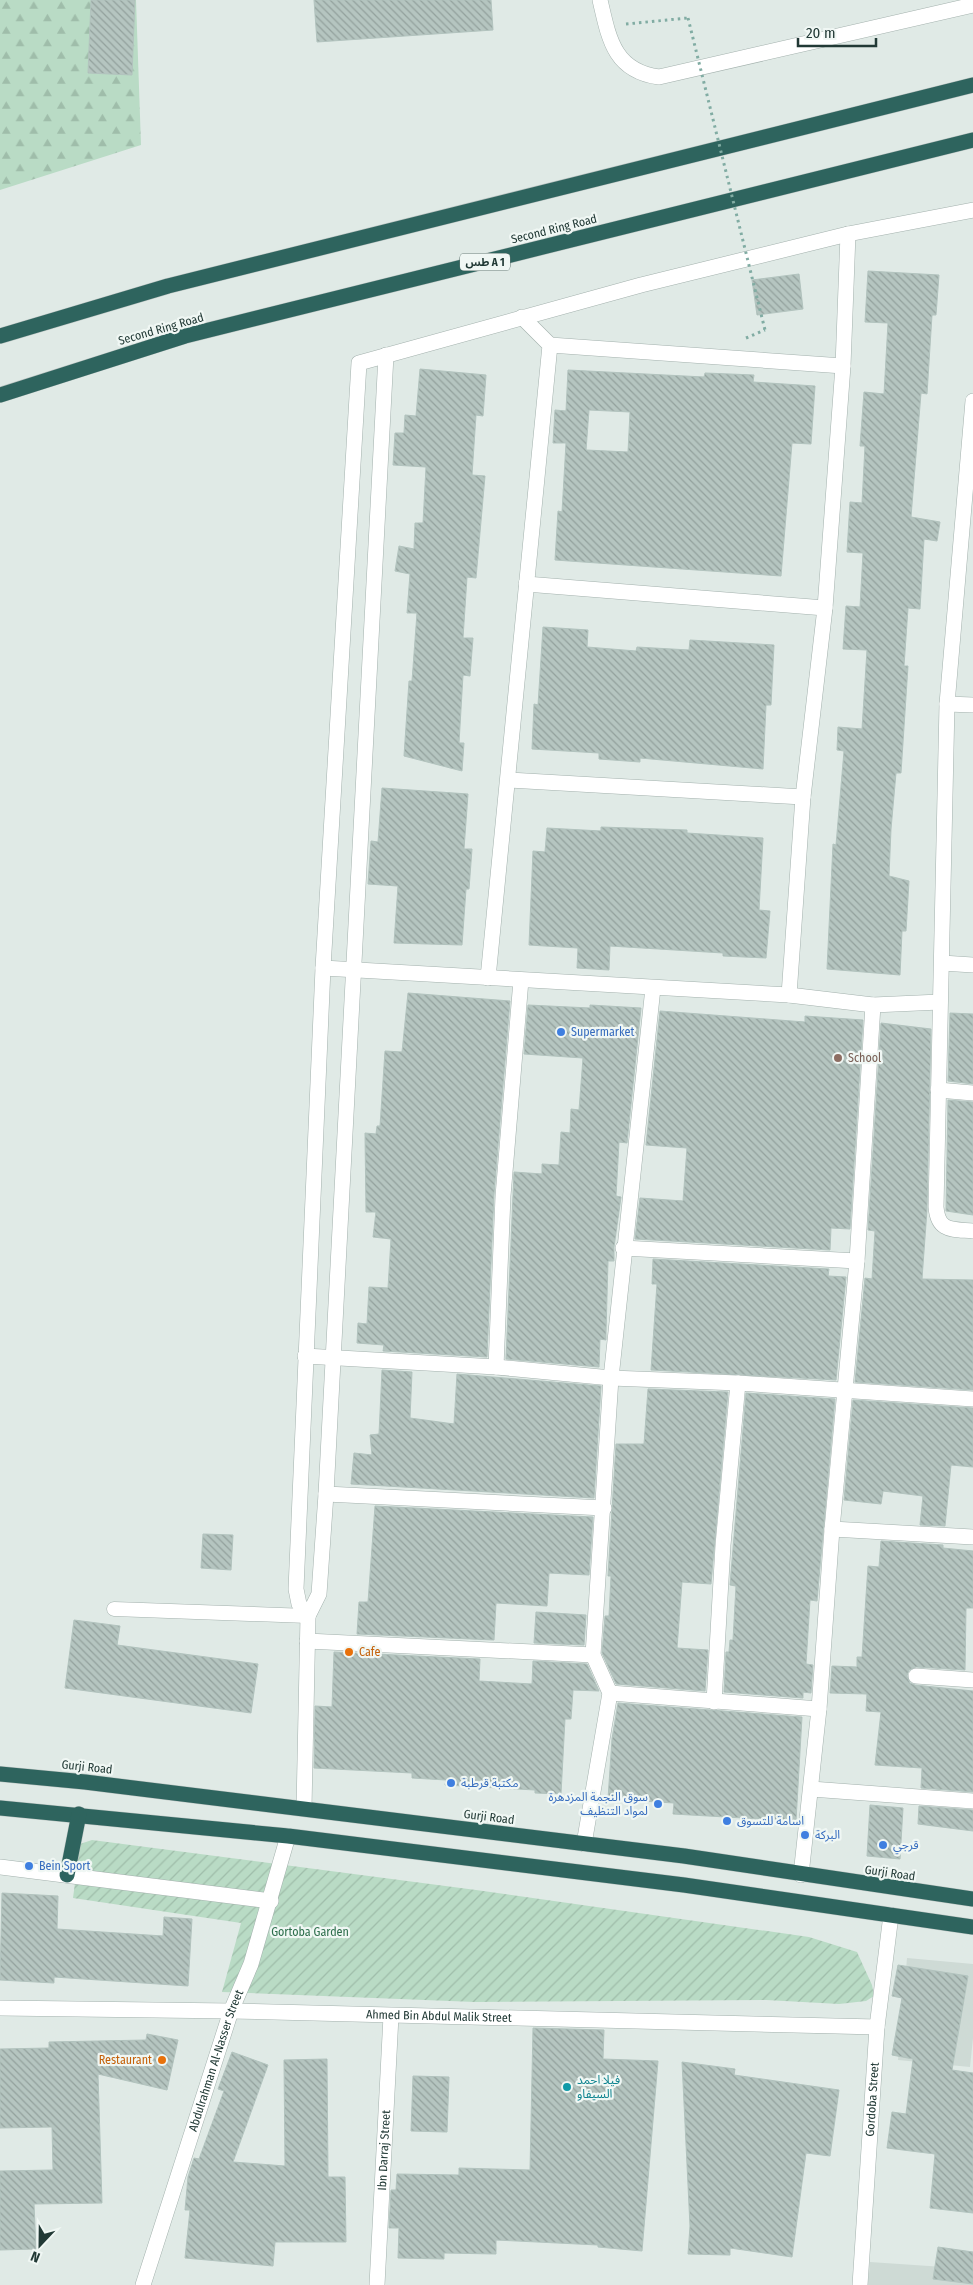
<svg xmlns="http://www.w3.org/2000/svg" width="973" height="2285" viewBox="0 0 973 2285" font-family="'Fira Sans Condensed','Noto Sans Arabic',sans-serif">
  <defs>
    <pattern id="forest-firs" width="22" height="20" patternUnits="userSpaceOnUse" patternTransform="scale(1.25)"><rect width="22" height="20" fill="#b9dbc5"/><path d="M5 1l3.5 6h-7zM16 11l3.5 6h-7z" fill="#9fbdaa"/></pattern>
    <pattern id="garden-furrows" width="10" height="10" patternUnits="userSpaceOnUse" patternTransform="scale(1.25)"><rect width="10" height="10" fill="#b9dbc5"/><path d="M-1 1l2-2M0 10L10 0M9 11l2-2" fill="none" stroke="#9fbdaa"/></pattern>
    <pattern id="building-back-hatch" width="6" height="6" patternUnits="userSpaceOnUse" patternTransform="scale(1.25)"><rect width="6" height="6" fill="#b5c5c0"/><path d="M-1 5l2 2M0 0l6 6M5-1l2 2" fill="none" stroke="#93a19d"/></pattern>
  </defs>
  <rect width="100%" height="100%" fill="#e0eae6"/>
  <!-- built -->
  <g fill="#cedad5">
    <polygon points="907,1958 973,1964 973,2038 970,2067 898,2060"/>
    <polygon points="870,2262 973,2269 973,2285 868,2285"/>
  </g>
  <!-- forest -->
  <polygon fill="url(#forest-firs)" points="0,0 136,0 141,145 0,190"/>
  <!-- garden -->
  <polygon fill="url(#garden-furrows)" points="92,1840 476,1890 809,1937 857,1952 872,1985 874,1996 866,2001 839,2004 766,2000 475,2002 222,1992 241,1923 73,1898 80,1844"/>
  <!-- building -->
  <g fill="url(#building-back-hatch)" stroke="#b2c3be" fill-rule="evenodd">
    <polygon points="91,0 135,0 132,75 88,73"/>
    <polygon points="314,0 491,0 493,30 317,42"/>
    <polygon points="868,271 939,275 936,315 932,315 927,394 921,393 911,517 940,522 937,541 924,539 920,609 908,608 904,666 908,666 901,773 896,773 891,829 889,876 909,881 906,931 902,931 900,975 827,969 833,844 836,845 844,751 837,750 838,727 862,729 867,650 843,649 846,606 860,607 863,553 847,552 850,502 862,503 865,446 860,446 864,392 884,394 888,323 865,322"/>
    <polygon points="799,274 803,309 757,315 752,280"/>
    <polygon points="420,369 486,375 483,416 476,415 472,475 485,476 476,578 467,577 463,638 473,638 470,676 463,675 459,743 464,743 462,771 404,756 409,681 412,681 417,613 407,613 410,574 395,571 399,546 414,549 415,523 423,523 426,467 393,465 395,433 404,433 405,415 416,416"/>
    <path d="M568,370L704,377L705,373L754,375L753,382L815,386L811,444L792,443L781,576L555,560L558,511L562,512L566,443H553L555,410L566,411ZM589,410L630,412L628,452L586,450Z"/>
    <polygon points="543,627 588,630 587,647 636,651 637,647 689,650 690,640 774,645 771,705 766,705 763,769 640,758 640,762 599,759 599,753 532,749 534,704 538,705"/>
    <polygon points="382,788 468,794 464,849 472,849 469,889 466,889 462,945 394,943 398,886 368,884 371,841 378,842"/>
    <polygon points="601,827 687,830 687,833 763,838 759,910 770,911 766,958 723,956 723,953 610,946 609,970 577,968 578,948 529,945 533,851 545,852 547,828 601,831"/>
    <polygon points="408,993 510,1001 494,1195 487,1357 383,1351 384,1345 357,1343 358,1323 367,1324 369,1287 388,1288 391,1239 373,1237 376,1212 366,1212 365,1133 376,1134 377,1126 380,1126 385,1051 402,1052"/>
    <polygon points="528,1005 590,1008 590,1005 641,1008 627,1143 619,1142 616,1196 621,1197 614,1247 614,1261 608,1261 606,1332 606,1340 600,1339 599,1367 506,1359 514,1172 542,1174 542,1164 559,1165 561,1132 570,1133 571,1109 579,1110 583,1058 524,1054"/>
    <polygon points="660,1011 805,1022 805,1016 863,1020 850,1229 831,1228 830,1250 635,1239 640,1198 683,1201 687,1148 646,1145"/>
    <polygon points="950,1013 973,1014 973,1084 948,1081"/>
    <polygon points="881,1023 931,1029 927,1210 922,1279 973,1280 973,1390 855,1382 865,1278 872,1279 875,1231 868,1230"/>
    <polygon points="948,1100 973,1102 973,1215 946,1211"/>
    <polygon points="653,1259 829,1269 828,1276 846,1277 836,1380 651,1370 657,1284 652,1284"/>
    <polygon points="382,1370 412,1372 410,1418 454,1424 457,1374 601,1386 594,1498 351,1484 354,1453 372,1455 370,1435 379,1434"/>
    <polygon points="648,1389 728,1392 711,1584 682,1582 677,1648 708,1650 705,1691 616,1684 602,1653 605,1616 609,1616 611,1576 608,1576 616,1444 644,1444"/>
    <polygon points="746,1393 835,1399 817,1601 810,1600 806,1664 813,1665 811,1693 803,1692 803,1698 724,1692 726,1652 729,1652 730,1640 733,1640 736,1586 730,1585"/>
    <polygon points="853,1400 973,1408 973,1467 951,1465 945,1526 920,1525 923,1496 883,1491 881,1504 844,1500"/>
    <polygon points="375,1506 593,1517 589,1575 549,1573 547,1606 496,1603 494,1640 357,1634 359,1602 368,1602"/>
    <polygon points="203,1534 233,1535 231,1570 201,1568"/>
    <polygon points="881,1541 943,1545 943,1548 973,1551 973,1608 966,1608 965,1670 916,1667 909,1670 907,1676 910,1683 915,1685 973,1691 973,1792 921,1788 922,1768 875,1765 881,1712 866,1711 867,1694 830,1693 832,1666 857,1667 857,1657 862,1657 868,1566 879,1567"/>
    <polygon points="536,1612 586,1615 584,1645 534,1643"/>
    <polygon points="74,1620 120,1626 117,1645 258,1664 251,1713 65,1688"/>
    <polygon points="334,1652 480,1659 479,1681 532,1684 533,1661 587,1664 599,1691 573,1690 571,1719 565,1719 561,1794 535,1793 535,1790 445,1785 446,1780 412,1778 412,1773 314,1768 315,1706 332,1707"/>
    <polygon points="618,1703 802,1717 796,1821 673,1814 674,1803 608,1799 612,1739"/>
    <polygon points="870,1805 903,1808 900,1859 867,1856"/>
    <polygon points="919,1806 973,1810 973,1831 918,1824"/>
    <polygon points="2,1893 58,1896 57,1929 163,1936 164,1917 192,1919 188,1986 54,1977 54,1983 0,1980"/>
    <polygon points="898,1965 968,1976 952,2070 973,2073 973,2213 930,2208 935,2154 887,2148 892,2112 906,2114 913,2059 892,2055 902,1998 892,1996"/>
    <polygon points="533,2028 604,2030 603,2059 658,2061 642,2251 598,2247 598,2245 496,2240 496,2254 444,2253 444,2259 398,2258 399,2228 389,2228 391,2190 396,2190 397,2174 459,2175 459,2168 530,2170"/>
    <polygon points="147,2034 178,2040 167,2090 98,2074 102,2203 34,2204 36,2249 0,2250 0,2171 53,2170 52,2127 0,2128 0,2049 49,2048 49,2042 146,2040"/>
    <polygon points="232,2052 268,2065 233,2162 285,2166 284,2060 327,2059 328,2177 345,2177 346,2242 275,2242 273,2266 185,2258 190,2210 185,2210 188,2177 194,2158 199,2159 224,2091 218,2089"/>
    <polygon points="682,2062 735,2069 734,2075 839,2090 830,2156 806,2153 792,2257 730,2248 730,2255 688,2254 690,2226"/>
    <polygon points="413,2076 449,2077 447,2132 411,2131"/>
    <polygon points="938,2247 973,2252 973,2284 933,2279"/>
  </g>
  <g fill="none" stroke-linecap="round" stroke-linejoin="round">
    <defs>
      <polyline id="lane" points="114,1609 308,1616"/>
      <g id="street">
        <path d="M600,0C609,39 614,71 659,77L973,5"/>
        <polyline points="550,345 843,366"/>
        <path d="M973,401L947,704L936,1207C938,1232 952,1229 973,1231"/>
        <polyline points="526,584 825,608"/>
        <polyline points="947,704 973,705"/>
        <polyline points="509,780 803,797"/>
        <polyline points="942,963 973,965"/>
        <polyline points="323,968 789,995 873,1005 940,1002"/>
        <polyline points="488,978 550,345 522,317"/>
        <polyline points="789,995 803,797 825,608 843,366 848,234"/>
        <polyline points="938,1090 973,1093"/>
        <polyline points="623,1248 857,1261"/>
        <polyline points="305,1356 496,1367 611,1378 738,1383 973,1399"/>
        <polyline points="496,1367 503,1196 521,980"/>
        <polyline points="326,1494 604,1508"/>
        <polyline points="832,1529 973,1537"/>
        <polyline points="308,1616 319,1594 326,1494 386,355"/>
        <polyline points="307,1641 593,1655"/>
        <polyline points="916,1676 973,1680"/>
        <polyline points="610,1693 819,1709"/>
        <polyline points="714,1702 723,1545 738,1383"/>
        <polyline points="811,1789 973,1801"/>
        <polyline points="304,1808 308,1616 299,1604 296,1589 323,968 359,363 641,285 848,234 973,210"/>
        <polyline points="584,1844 610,1693 593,1655 611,1378 653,988"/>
        <polyline points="0,1867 271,1901"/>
        <polyline points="801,1875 819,1709 832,1529 857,1261 873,1005"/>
        <path id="s1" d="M0,2008L231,2011L877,2027"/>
        <path id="s2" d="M143,2285L231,2011L251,1964L288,1836"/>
        <path id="s3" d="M377,2285L391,2016"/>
        <path id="s4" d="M860,2285L877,2027L891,1915"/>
      </g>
      <g id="highway">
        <polyline points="0,336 168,286 973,85"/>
        <polyline points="0,395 185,336 973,140"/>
        <polyline points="0,1774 85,1782 684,1856 973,1899"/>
        <polyline points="0,1808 288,1836 684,1885 973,1927"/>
        <polyline points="67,1875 79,1814"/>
      </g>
    </defs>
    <!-- lane casing -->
    <use href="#lane" stroke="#a3b1ad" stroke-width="15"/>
    <!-- street casing -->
    <use href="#street" stroke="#a3b1ad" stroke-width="16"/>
    <!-- highway casing -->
    <use href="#highway" stroke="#bcc4c2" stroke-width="16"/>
    <!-- path -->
    <g stroke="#81aca3" stroke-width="3" stroke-dasharray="2.5 4" stroke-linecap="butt">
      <polyline points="626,24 688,18"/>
      <polyline points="746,338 765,330"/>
    </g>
    <!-- lane -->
    <use href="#lane" stroke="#fff" stroke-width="14"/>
    <!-- street -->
    <use href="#street" stroke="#fff" stroke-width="15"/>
    <!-- highway -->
    <use href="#highway" stroke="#2e645e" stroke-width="15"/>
    <!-- path-bridge -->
    <polyline stroke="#81aca3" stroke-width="3" stroke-dasharray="2.5 4" stroke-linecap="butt" points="688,18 765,330"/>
  </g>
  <!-- markers -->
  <g fill="#3f7fe0" stroke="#f0f7f4" stroke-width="2">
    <circle cx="561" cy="1032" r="5"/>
    <circle cx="451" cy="1783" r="5"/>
    <circle cx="658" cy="1804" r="5"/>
    <circle cx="727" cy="1821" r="5"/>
    <circle cx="805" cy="1835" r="5"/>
    <circle cx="883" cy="1845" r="5"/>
    <circle cx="29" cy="1866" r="5"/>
  </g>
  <circle fill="#8d6e63" stroke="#f0f7f4" stroke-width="2" cx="838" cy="1058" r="5"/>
  <g fill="#e8710a" stroke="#f0f7f4" stroke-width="2">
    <circle cx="349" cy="1652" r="5"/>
    <circle cx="162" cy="2060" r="5"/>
  </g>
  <circle fill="#0f9aa8" stroke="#f0f7f4" stroke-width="2" cx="567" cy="2087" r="5"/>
  <g text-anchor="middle" stroke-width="4.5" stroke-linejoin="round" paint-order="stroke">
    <!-- shield labels -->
    <rect fill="#f0f7f4" stroke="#5f726e" stroke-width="1" x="460" y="253.5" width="50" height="17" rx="4"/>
    <g font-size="11" font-weight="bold" fill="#213935">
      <text x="485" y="266">طس A 1</text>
    </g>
    <!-- street labels -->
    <g font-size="12" fill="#213935" stroke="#f0f7f4">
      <text transform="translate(554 229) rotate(-14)" y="4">Second Ring Road</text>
      <text transform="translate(161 329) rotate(-16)" y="4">Second Ring Road</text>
      <text transform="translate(87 1767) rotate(6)" y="4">Gurji Road</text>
      <text transform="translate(489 1817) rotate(7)" y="4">Gurji Road</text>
      <text transform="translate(890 1873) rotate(8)" y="4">Gurji Road</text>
      <text dy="4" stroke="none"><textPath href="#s1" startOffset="439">Ahmed Bin Abdul Malik Street</textPath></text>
      <text dy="4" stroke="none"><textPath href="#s2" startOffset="236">Abdulrahman Al-Nasser Street</textPath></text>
      <text dy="4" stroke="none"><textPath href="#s4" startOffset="186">Gordoba Street</textPath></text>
      <text dy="4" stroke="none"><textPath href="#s3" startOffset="135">Ibn Darraj Street</textPath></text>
    </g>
    <!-- shop labels -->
    <g font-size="12" fill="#366cbe" stroke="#f0f7f4" text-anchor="start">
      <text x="571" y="1036">Supermarket</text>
      <text x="461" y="1787">مكتبة قرطبة</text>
      <text x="648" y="1801" text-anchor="end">سوق النجمة المزدهرة<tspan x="648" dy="14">لمواد التنظيف</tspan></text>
      <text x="737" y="1825">اسامة للتسوق</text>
      <text x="815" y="1839">البركة</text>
      <text x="893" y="1849">قرجي</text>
      <text x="39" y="1870">Bein Sport</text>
    </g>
    <!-- education labels -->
    <g font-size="12" fill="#785e54" stroke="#f0f7f4" text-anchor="start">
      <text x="848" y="1062">School</text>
    </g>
    <!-- food labels -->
    <g font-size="12" fill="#c56008" stroke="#f0f7f4" text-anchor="start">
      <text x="359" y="1656">Cafe</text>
      <text x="152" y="2064" text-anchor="end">Restaurant</text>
    </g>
    <!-- park labels -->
    <g font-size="12" fill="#2d6e4c" stroke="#f0f7f4">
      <text x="310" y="1936">Gortoba Garden</text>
    </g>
    <!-- culture labels -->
    <g font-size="12" fill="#0d838f" stroke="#f0f7f4" text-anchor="start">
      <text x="577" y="2084">فيلا احمد<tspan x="577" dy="14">السيفاو</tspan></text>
    </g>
  </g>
  <!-- north arrow -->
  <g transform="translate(40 2245) rotate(202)" stroke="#f0f7f4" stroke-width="4" paint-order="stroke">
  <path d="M0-4L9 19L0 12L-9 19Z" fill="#213935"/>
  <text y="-8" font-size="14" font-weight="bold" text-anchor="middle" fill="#213935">N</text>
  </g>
  <!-- scale -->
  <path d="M798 38v8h78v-8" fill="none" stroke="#213935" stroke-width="2.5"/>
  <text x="806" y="38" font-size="15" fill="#213935" stroke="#f0f7f4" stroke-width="4" paint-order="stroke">20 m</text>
</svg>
